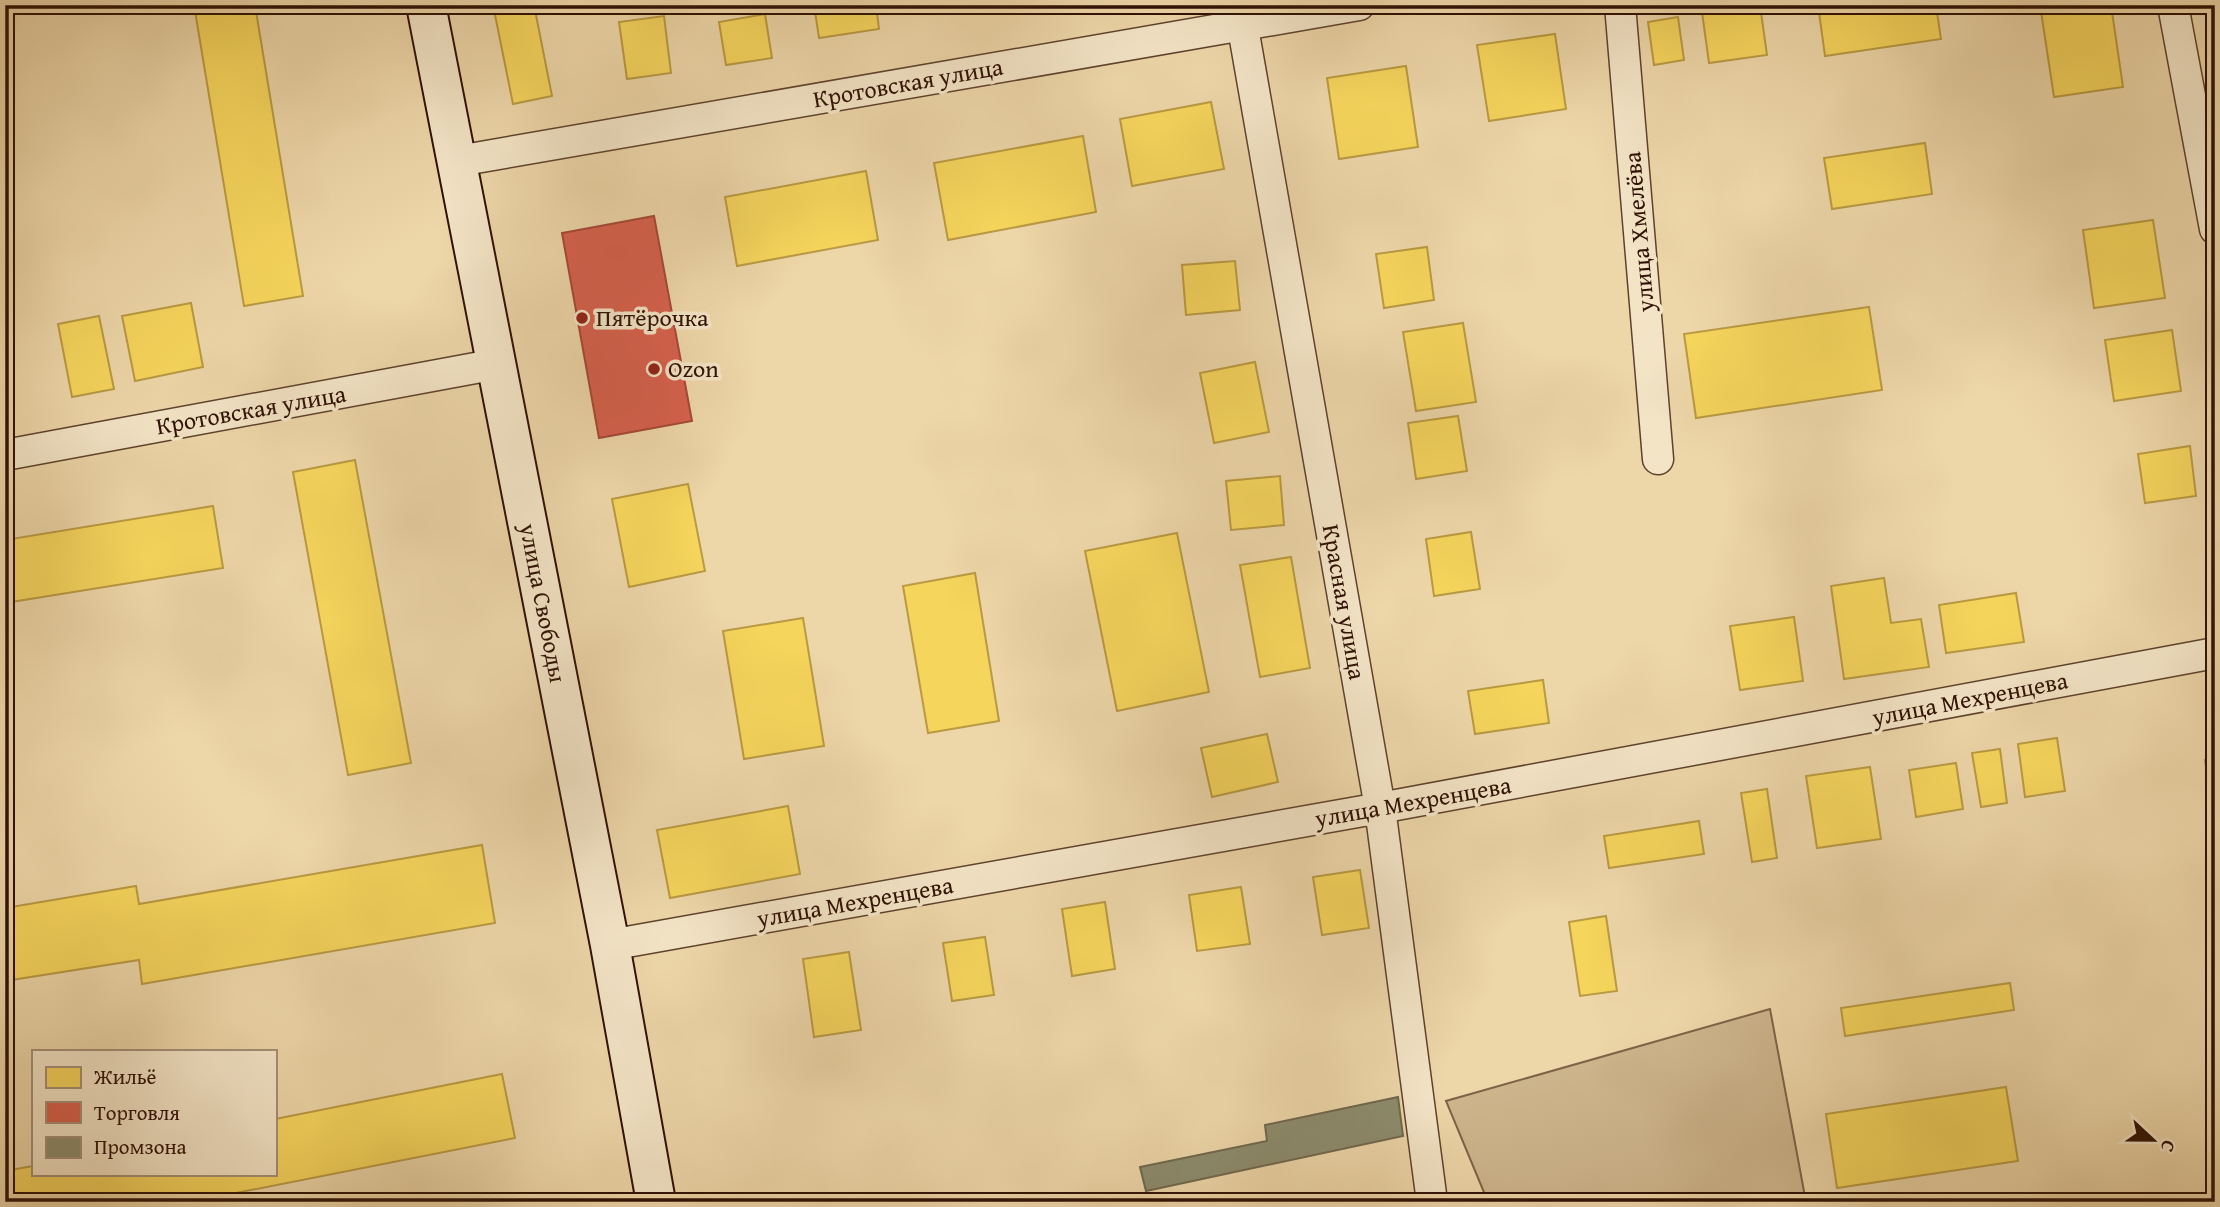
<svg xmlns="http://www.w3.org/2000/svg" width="2220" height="1207" viewBox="0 0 2220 1207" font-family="'Gentium Book Plus',serif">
  <rect width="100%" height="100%" fill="#edd6a8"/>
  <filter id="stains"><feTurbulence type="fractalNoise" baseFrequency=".00286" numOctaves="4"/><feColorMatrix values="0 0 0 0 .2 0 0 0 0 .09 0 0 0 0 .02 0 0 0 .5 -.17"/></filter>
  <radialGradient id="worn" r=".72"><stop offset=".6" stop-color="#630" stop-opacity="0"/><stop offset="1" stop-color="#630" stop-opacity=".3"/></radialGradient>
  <!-- green -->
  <polygon fill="#cdb58c" stroke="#7e6348" stroke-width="2" points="1770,1009 1806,1202 1488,1202 1446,1101"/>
  <!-- homes -->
  <g fill="#f6d55c" stroke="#ba9a42" stroke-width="2">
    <polygon points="194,5 255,5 303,296 244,306"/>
    <polygon points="493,5 534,5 552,96 513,104"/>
    <polygon points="814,5 876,5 879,29 819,38"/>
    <polygon points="1701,5 1760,5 1767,55 1709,63"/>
    <polygon points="1818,5 1936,5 1941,39 1825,56"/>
    <polygon points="2040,5 2111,5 2123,87 2054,97"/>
    <polygon points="765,14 772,58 726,65 719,22"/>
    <polygon points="664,16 671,73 627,79 619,22"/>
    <polygon points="1678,17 1684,60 1654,65 1648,22"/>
    <polygon points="1555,34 1566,109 1489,121 1477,45"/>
    <polygon points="1406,66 1418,147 1339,159 1327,78"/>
    <polygon points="1211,102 1224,169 1132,186 1120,119"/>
    <polygon points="1083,136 1096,212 948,240 934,163"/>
    <polygon points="1925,143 1932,194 1832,209 1824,158"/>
    <polygon points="866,171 878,240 737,266 725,197"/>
    <polygon points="2153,220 2165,298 2094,308 2083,230"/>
    <polygon points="1427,247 1434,300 1384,308 1376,254"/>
    <polygon points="1235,261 1240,310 1186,315 1182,265"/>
    <polygon points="191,303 203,367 135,381 122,316"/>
    <polygon points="1869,307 1882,390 1696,418 1684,334"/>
    <polygon points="99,316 114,389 72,397 58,324"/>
    <polygon points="1463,323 1476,402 1416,411 1403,332"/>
    <polygon points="2172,330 2181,391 2114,401 2105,340"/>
    <polygon points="1255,362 1269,432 1214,443 1200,373"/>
    <polygon points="1458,416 1467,471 1416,479 1408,423"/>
    <polygon points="2190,446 2196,496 2145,503 2138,454"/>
    <polygon points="355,460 411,763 348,775 293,472"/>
    <polygon points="1280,476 1284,525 1231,530 1226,481"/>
    <polygon points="688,484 705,571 629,587 612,499"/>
    <polygon points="213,506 223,568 5,603 5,540"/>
    <polygon points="1471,532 1480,589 1434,596 1426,539"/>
    <polygon points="1177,533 1209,692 1117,711 1085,551"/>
    <polygon points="1291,557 1310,668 1260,677 1240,565"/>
    <polygon points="975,573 999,721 928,733 903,586"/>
    <polygon points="1884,578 1891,623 1921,619 1929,667 1844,679 1831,586"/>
    <polygon points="2016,593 2024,642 1946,653 1939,605"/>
    <polygon points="1794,617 1803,681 1740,690 1730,626"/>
    <polygon points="803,618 824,746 744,759 723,631"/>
    <polygon points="1543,680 1549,723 1475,734 1468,691"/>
    <polygon points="1267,734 1278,782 1212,797 1201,748"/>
    <polygon points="2057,738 2065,791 2025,797 2018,744"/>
    <polygon points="2000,749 2007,803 1981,807 1972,753"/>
    <polygon points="2215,758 2215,829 2205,760"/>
    <polygon points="1956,763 1963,809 1916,817 1909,770"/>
    <polygon points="1870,767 1881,839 1817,848 1806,776"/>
    <polygon points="1767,789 1777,858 1752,862 1741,793"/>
    <polygon points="788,806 800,874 670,898 657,830"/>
    <polygon points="1699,821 1704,854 1609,868 1604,836"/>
    <polygon points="482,845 495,923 142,984 139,960 5,981 5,908 136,886 139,904"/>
    <polygon points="1360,870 1369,928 1322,935 1313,877"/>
    <polygon points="1241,887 1250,944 1197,951 1189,895"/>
    <polygon points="1105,902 1115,969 1072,976 1062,909"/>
    <polygon points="1606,916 1617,991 1580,996 1569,922"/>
    <polygon points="985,937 994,995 952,1001 943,943"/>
    <polygon points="849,952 861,1030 814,1037 803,959"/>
    <polygon points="2010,983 2014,1010 1845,1036 1841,1008"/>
    <polygon points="502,1074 515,1138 190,1202 5,1202 5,1171 33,1166 33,1174 275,1174 275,1119"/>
    <polygon points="2006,1087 2018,1161 1837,1188 1826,1114"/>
  </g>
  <!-- shops -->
  <polygon fill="#d6604d" stroke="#a44837" stroke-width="2" points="654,216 692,421 599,438 562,233"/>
  <!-- industry -->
  <polygon fill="#8c8c6e" stroke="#70674e" stroke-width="2" points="1398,1097 1403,1136 1146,1191 1140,1167 1267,1141 1265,1125"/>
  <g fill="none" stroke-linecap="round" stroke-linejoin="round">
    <defs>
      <g id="street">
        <polyline points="1239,5 1380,808 1432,1202"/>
        <polyline points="1620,5 1658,459"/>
        <polyline points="2173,5 2215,229"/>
        <polyline points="458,161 1359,5"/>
        <polyline points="5,455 497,364"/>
        <polyline points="610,945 1380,808 2215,653"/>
      </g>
      <polyline id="secondary" points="426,5 610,945 656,1202"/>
    </defs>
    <!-- street casing -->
    <use href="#street" stroke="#5e422d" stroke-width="33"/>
    <!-- secondary casing -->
    <use href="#secondary" stroke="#2f1104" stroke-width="42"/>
    <!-- street -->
    <use href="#street" stroke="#f3e4c6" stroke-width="30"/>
    <!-- secondary -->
    <use href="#secondary" stroke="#f3e4c6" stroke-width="38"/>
  </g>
  <!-- markers -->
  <g fill="#8f2418" stroke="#f3e4c6" stroke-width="2.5">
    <circle cx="582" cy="318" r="7"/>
    <circle cx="654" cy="369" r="7"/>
  </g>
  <g text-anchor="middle" stroke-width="7" stroke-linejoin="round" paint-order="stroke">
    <!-- street labels -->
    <g font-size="24" fill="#2f1104" stroke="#f3e4c6">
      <text transform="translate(908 83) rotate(-10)" y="8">Кротовская улица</text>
      <text transform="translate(1639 232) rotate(-95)" y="8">улица Хмелёва</text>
      <text transform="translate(251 410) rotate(-10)" y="8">Кротовская улица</text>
      <text transform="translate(1344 602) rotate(80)" y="8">Красная улица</text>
      <text transform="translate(543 603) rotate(79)" y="8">улица Свободы</text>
      <text transform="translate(1970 699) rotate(-11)" y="8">улица Мехренцева</text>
      <text transform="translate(1413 802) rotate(-10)" y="8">улица Мехренцева</text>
      <text transform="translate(855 902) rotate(-10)" y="8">улица Мехренцева</text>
    </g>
    <!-- poi labels -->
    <g font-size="24" fill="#2f1104" stroke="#f3e4c6" text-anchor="start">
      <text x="596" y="326">Пятёрочка</text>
      <text x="668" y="377">Ozon</text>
    </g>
  </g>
  <!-- margin -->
  <rect width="2220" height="1207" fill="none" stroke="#edd6a8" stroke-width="28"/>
  <rect x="7" y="7" width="2206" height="1193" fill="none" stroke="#2f1104" stroke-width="3.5"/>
  <rect x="14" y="14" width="2192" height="1179" fill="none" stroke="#2f1104" stroke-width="2"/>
  <!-- legend -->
  <rect x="32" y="1050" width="245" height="126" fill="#f3e4c6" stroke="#a59078" stroke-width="2"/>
  <rect x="46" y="1067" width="35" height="21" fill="#f6d55c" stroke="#a59078" stroke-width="2"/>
  <text x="94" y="1084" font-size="21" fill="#2f1104">Жильё</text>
  <rect x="46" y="1102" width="35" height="21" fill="#d6604d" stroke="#a59078" stroke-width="2"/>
  <text x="94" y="1120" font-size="21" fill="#2f1104">Торговля</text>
  <rect x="46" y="1137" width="35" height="21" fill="#8c8c6e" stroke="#a59078" stroke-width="2"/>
  <text x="94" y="1154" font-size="21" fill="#2f1104">Промзона</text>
  <!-- north arrow -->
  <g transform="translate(2153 1140) rotate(112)" stroke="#f3e4c6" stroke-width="5" paint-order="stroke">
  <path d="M0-5L12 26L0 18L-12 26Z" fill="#2f1104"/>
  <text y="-10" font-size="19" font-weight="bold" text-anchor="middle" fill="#2f1104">С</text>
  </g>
  <rect width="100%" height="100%" filter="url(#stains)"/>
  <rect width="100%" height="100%" fill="url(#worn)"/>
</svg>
